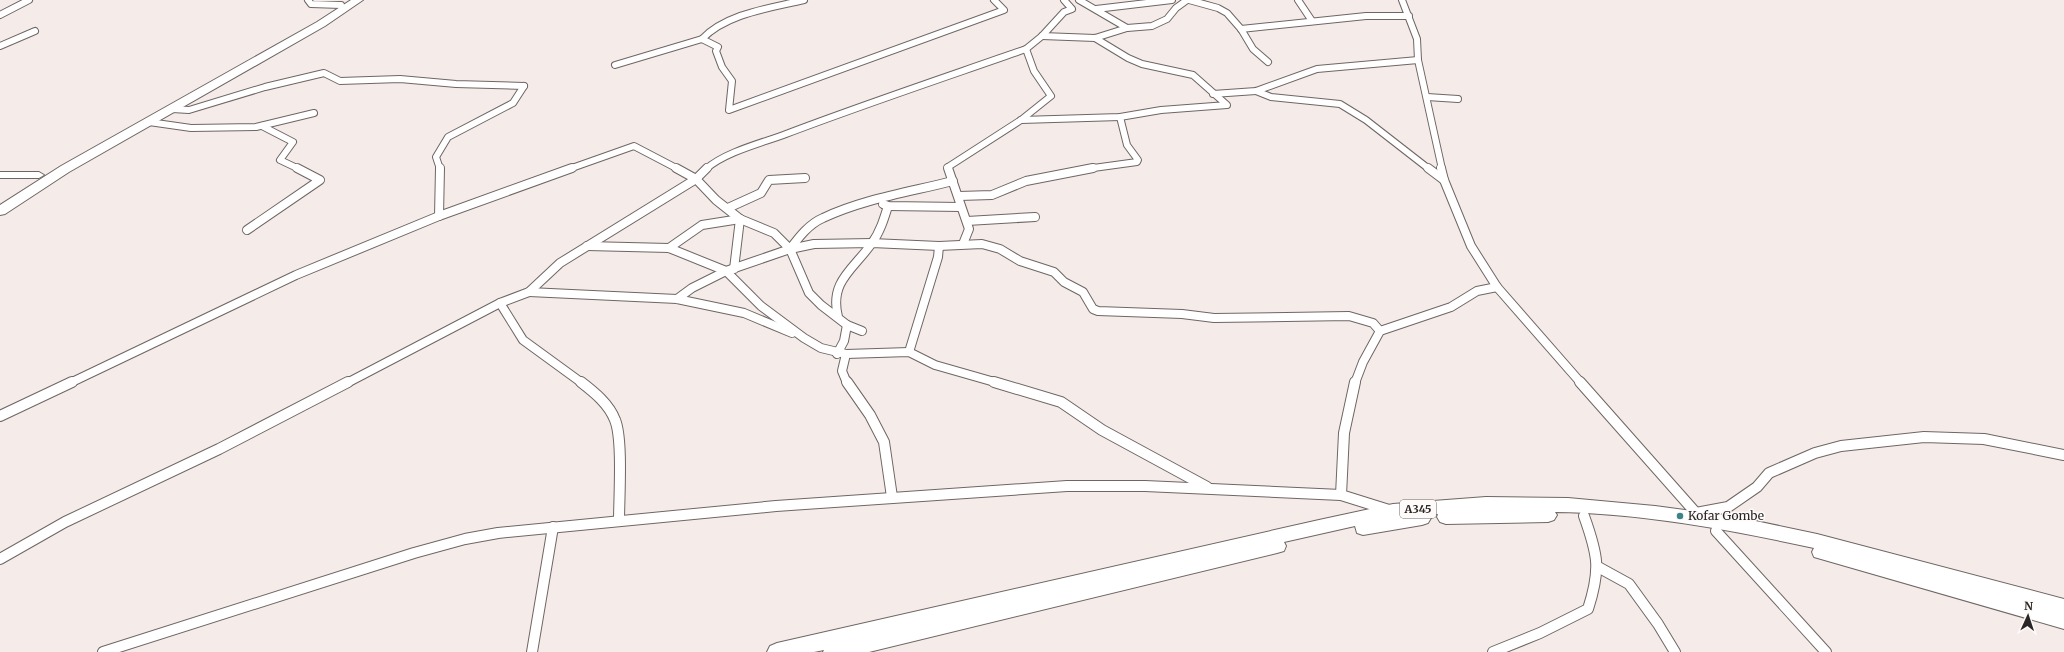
<svg xmlns="http://www.w3.org/2000/svg" width="2064" height="652" viewBox="0 0 2064 652" font-family="Merriweather,serif">
  <rect width="100%" height="100%" fill="#f5ece9"/>
  <g fill="none" stroke-linecap="round" stroke-linejoin="round">
    <defs>
      <g id="minor-far2">
        <polyline points="308,0 311,4 341,5"/>
        <polyline points="1079,0 1127,28 1152,26 1167,19 1176,8 1187,0"/>
        <polyline points="1189,0 1218,8 1227,13 1241,29 1253,49 1268,62"/>
        <polyline points="1298,0 1312,21"/>
        <polyline points="1402,0 1417,39 1418,60 1442,169"/>
        <polyline points="1096,9 1172,0"/>
        <polyline points="0,15 29,0"/>
        <polyline points="1241,29 1366,16 1409,16"/>
        <polyline points="1042,36 1095,38 1127,28"/>
        <path d="M702,39C727,13 771,8 804,0"/>
        <polyline points="0,46 35,31"/>
        <polyline points="615,65 702,39 718,47 716,51 722,67 732,81 729,110 1004,10 994,0"/>
        <polyline points="1256,91 1271,97 1340,104 1366,120 1429,169"/>
        <polyline points="1213,94 1256,91 1317,69 1418,60"/>
        <polyline points="1427,97 1458,99"/>
        <polyline points="172,109 189,110 265,87 324,73 340,81 400,79 456,84 524,86"/>
        <polyline points="1021,120 1120,117 1161,110 1227,105 1193,75 1142,64 1128,58 1095,38"/>
        <polyline points="149,122 191,128 256,127 314,113"/>
        <polyline points="262,126 293,142 280,160 299,169"/>
        <polyline points="440,169 436,157 448,137 513,103 524,86"/>
        <polyline points="569,169 634,146 678,169"/>
        <path d="M706,169C725,152 762,143 786,134C865,104 946,77 1026,49L1042,36L1064,12L1072,9L1064,0"/>
        <polyline points="948,169 948,167 1021,120 1051,96 1034,71 1026,49"/>
        <polyline points="1086,169 1137,162 1138,160 1127,145 1120,117"/>
      </g>
      <g id="minor-far1">
        <polyline points="676,168 696,179 716,200 740,219 774,233 790,249 809,293 821,305 847,325 844,341 837,354"/>
        <polyline points="948,168 969,229 963,244"/>
        <polyline points="1428,168 1444,180"/>
        <polyline points="1441,168 1444,180 1471,246 1497,287 1581,383"/>
        <polyline points="959,196 992,195 1026,181 1093,168"/>
        <polyline points="883,204 888,206 961,207"/>
        <polyline points="728,208 761,193 769,180 805,178"/>
        <polyline points="439,216 440,168"/>
        <polyline points="967,221 1035,217"/>
        <polyline points="247,230 320,180 297,168"/>
        <polyline points="587,246 669,248 726,271 761,306 804,338 821,348 846,354 909,352 935,365 998,383"/>
        <polyline points="669,248 702,225 740,219"/>
        <path d="M790,249C799,237 809,224 823,218C863,199 910,192 953,181"/>
        <polyline points="734,269 740,219"/>
        <polyline points="529,292 677,299 744,313 792,333"/>
        <polyline points="677,299 692,288 726,271 790,249 814,244 872,243 939,246 982,244 1000,249 1020,261 1054,272 1064,282 1083,292 1093,309 1098,311 1182,314 1214,318 1349,316 1373,323 1380,331"/>
        <polyline points="500,303 523,340 582,383"/>
        <path d="M838,317C829,281 854,269 872,243C880,232 884,219 888,206"/>
        <polyline points="847,325 862,331"/>
        <polyline points="909,352 938,257 939,246"/>
        <polyline points="846,354 842,371 847,383"/>
        <polyline points="70,383 296,275 439,216 572,168"/>
        <polyline points="347,383 500,303 529,292 560,263 696,179 707,168"/>
        <polyline points="1355,383 1363,362 1380,331 1451,307 1477,291 1497,287"/>
      </g>
      <g id="minor">
        <path d="M581,382C594,392 609,404 615,420C623,439 619,498 619,521"/>
        <polyline points="847,382 870,415 884,442 892,497"/>
        <polyline points="994,382 1061,402 1102,430 1207,487"/>
        <polyline points="1580,382 1696,513 1699,519"/>
        <polyline points="0,416 72,382"/>
        <polyline points="1341,495 1344,433 1355,382"/>
        <polyline points="1696,513 1728,507 1757,487 1769,473 1815,453 1841,446 1924,437 1984,439 2064,455"/>
        <polyline points="1716,531 1826,652"/>
        <polyline points="0,559 65,522 219,449 348,382"/>
        <polyline points="1598,567 1629,584 1658,624 1675,652"/>
        <polyline points="103,652 414,553 465,539 498,533 776,506 1067,486 1145,486 1341,495 1389,510"/>
        <polyline points="532,652 553,527"/>
        <path d="M1493,652L1540,633L1588,609C1601,569 1598,555 1584,516"/>
      </g>
      <polygon id="tertiary" points="0,172 39,172 44,175 39,178 0,178"/>
      <polygon id="primary" points="351,0 363,0 325,26 69,172 5,214 0,215 0,205 61,166 317,22"/>
      <path id="trunk" d="M1486,497L1568,498L1655,506L1737,517L1817,534L2064,599V629L1821,559L1814,557L1812,552L1814,548C1731,530 1640,513 1555,512L1557,515L1554,520L1548,522L1446,524L1440,522L1437,517L1438,514L1429,515L1431,518L1428,523L1422,525L1363,535L1357,533L1355,526L1284,542L1286,546L1284,551L1277,553L869,652H823L824,650L814,652H767L770,646L777,643L1319,520L1393,504Z"/>
    </defs>
    <!-- minor-far2 casing -->
    <use href="#minor-far2" stroke="#6e6664" stroke-width="8"/>
    <!-- minor-far1 casing -->
    <use href="#minor-far1" stroke="#6e6664" stroke-width="10"/>
    <!-- minor casing -->
    <use href="#minor" stroke="#6e6664" stroke-width="12"/>
    <!-- tertiary casing -->
    <use href="#tertiary" stroke="#6e6664" stroke-width="2"/>
    <!-- primary casing -->
    <use href="#primary" stroke="#6e6664" stroke-width="2"/>
    <!-- trunk casing -->
    <use href="#trunk" stroke="#6e6664" stroke-width="2"/>
    <!-- minor-far2 -->
    <use href="#minor-far2" stroke="#fff" stroke-width="6"/>
    <!-- minor-far1 -->
    <use href="#minor-far1" stroke="#fff" stroke-width="8"/>
    <!-- minor -->
    <use href="#minor" stroke="#fff" stroke-width="10"/>
    <!-- tertiary -->
    <use href="#tertiary" fill="#fff" fill-rule="evenodd"/>
    <!-- primary -->
    <use href="#primary" fill="#fff" fill-rule="evenodd"/>
    <!-- trunk -->
    <use href="#trunk" fill="#fff" fill-rule="evenodd"/>
  </g>
  <!-- markers -->
  <circle fill="#3c848a" stroke="#fefaf9" stroke-width="1.5" cx="1680" cy="516" r="4"/>
  <g text-anchor="middle" stroke-width="3" stroke-linejoin="round" paint-order="stroke">
    <!-- shield labels -->
    <rect fill="#fefaf9" stroke="#6a6665" stroke-width="1" x="1400" y="500" width="36" height="18" rx="3"/>
    <g font-size="11" font-weight="bold" fill="#2a2625">
      <text x="1418" y="513">A345</text>
    </g>
    <!-- poi labels -->
    <g font-size="12" fill="#2a2625" stroke="#fefaf9" text-anchor="start">
      <text x="1688" y="520">Kofar Gombe</text>
    </g>
  </g>
  <!-- north arrow -->
  <g transform="translate(2028 616) rotate(3)" stroke="#fefaf9" stroke-width="3" paint-order="stroke">
  <path d="M0-3L7 15L0 10L-7 15Z" fill="#2a2625"/>
  <text y="-6" font-size="11" font-weight="bold" text-anchor="middle" fill="#2a2625">N</text>
  </g>
</svg>
